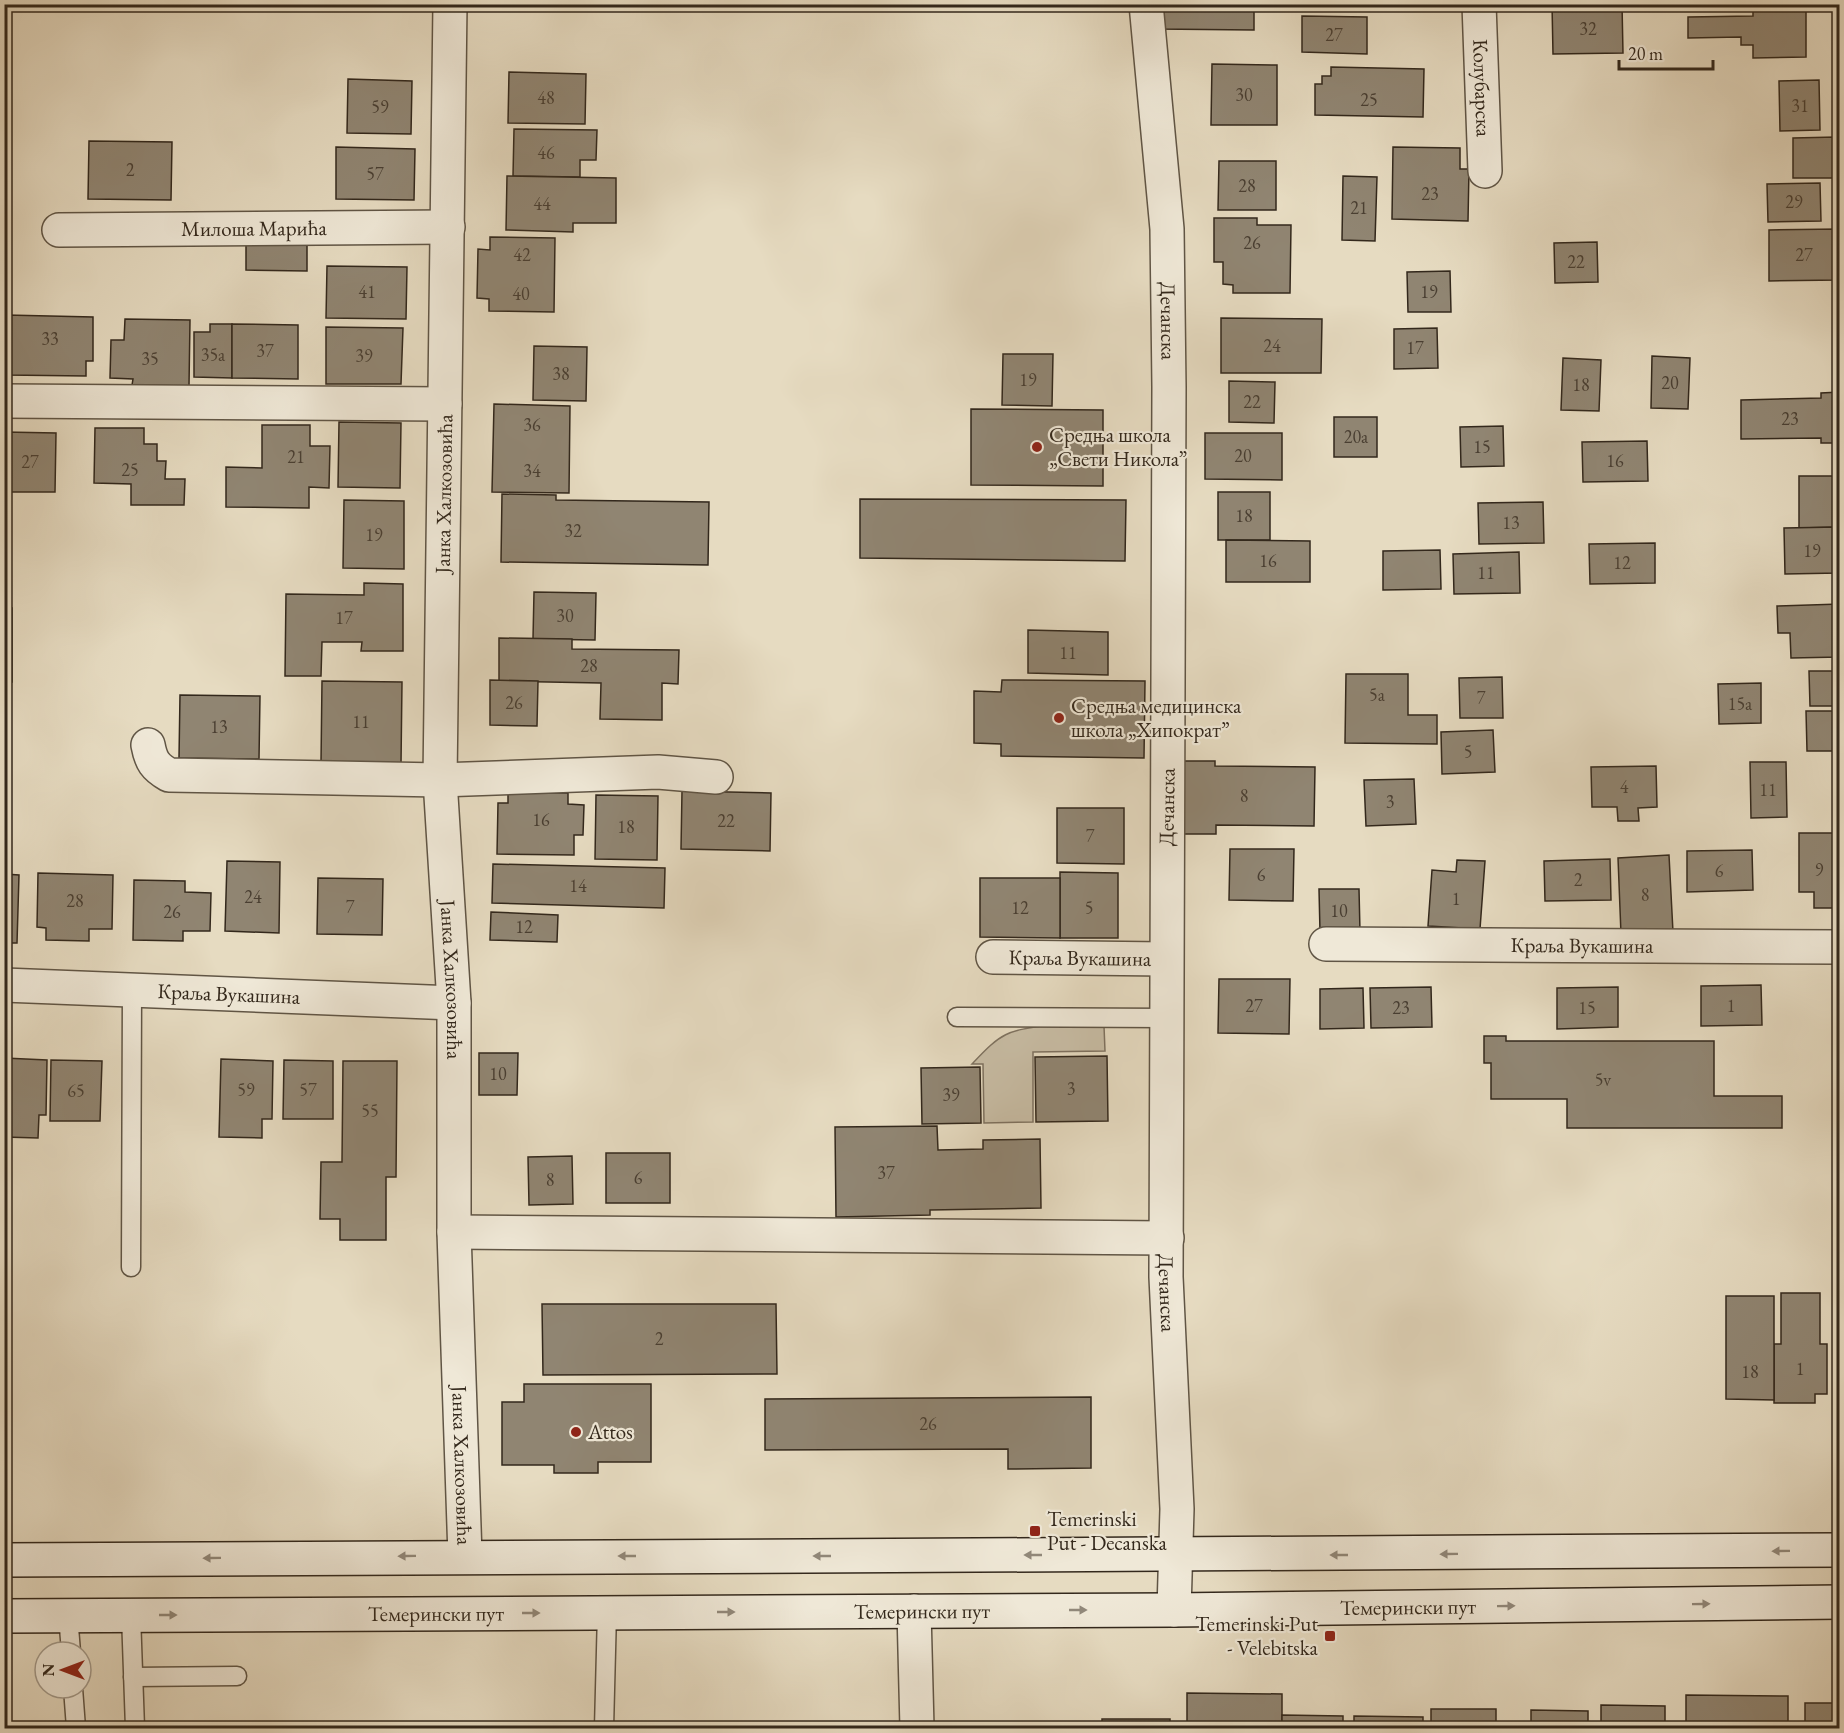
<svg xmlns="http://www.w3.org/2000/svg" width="1844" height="1733" viewBox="0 0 1844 1733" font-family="'EB Garamond',serif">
  <rect width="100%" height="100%" fill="#e6dbc1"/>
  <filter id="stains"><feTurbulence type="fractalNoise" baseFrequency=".00333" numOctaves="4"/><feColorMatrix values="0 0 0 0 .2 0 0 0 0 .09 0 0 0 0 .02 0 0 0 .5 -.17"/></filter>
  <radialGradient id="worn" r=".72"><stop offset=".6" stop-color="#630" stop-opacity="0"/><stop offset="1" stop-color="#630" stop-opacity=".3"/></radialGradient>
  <!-- green -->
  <path fill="#c8bda5" stroke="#7e7260" stroke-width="1.5" d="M1049,1025L1104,1026L1105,1051L1033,1052V1122L984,1123L983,1064H972C1002,1032 1006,1031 1049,1025Z"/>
  <!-- building -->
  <g fill="#908572" stroke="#33281c" stroke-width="1.5">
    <polygon points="1156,4 1254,4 1254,30 1156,29"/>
    <polygon points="1352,4 1417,4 1417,7 1352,6"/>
    <polygon points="1552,4 1622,4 1623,53 1553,54"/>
    <polygon points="1806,7 1806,57 1753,58 1753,45 1741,45 1741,37 1688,38 1688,17 1753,16 1753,8"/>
    <polygon points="1302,16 1367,17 1367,54 1302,52"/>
    <polygon points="1212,64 1277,65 1277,125 1211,125"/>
    <polygon points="1331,67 1424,69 1423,117 1315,115 1315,84 1322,84 1322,76 1331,76"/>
    <polygon points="509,72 586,74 585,124 508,123"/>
    <polygon points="348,79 412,81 411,134 347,133"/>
    <polygon points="1819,80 1820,130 1780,131 1779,81"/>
    <polygon points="514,129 597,130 596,160 580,160 580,177 513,176"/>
    <polygon points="1836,137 1836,178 1793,178 1793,138"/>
    <polygon points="89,141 172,142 171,200 88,199"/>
    <polygon points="336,147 415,149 414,200 336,199"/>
    <polygon points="1393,147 1460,148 1460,169 1469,169 1468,221 1392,219"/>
    <polygon points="1219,161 1276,161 1276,210 1218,210"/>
    <polygon points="507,176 616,178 616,223 573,223 573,232 506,230"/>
    <polygon points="1343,176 1377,177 1375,241 1342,240"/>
    <polygon points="1820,183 1821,221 1768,222 1767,184"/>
    <polygon points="1214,218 1257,218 1257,225 1291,225 1290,293 1233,293 1233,285 1223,284 1223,262 1214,262"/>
    <polygon points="1840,229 1840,280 1769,281 1769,230"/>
    <polygon points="490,237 555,238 554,312 489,311 489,299 477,298 478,249 490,250"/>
    <polygon points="246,238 307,238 307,271 246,270"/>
    <polygon points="1597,242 1598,282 1555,283 1554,243"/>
    <polygon points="327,266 407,267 406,319 326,318"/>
    <polygon points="1450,271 1451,312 1408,312 1407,272"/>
    <polygon points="6,315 93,317 93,361 86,361 86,376 6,375"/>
    <polygon points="1221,318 1322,319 1321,373 1221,373"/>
    <polygon points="125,319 190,320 189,386 132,385 133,379 110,378 111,340 124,340"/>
    <polygon points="210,324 232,324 232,378 194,377 194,332 210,332"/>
    <polygon points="232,324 298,325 298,379 232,378"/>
    <polygon points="326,327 403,328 401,384 326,384"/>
    <polygon points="1437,328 1438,368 1394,369 1394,329"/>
    <polygon points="534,346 587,347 586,401 533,400"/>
    <polygon points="1003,354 1053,354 1052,406 1002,405"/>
    <polygon points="1652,356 1690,358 1688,409 1651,408"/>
    <polygon points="1563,358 1601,360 1599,411 1561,410"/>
    <polygon points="1229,381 1275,382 1274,423 1229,422"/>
    <polygon points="1840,392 1840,443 1821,443 1821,438 1741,439 1741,400 1821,398 1821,393"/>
    <polygon points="494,404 570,406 569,493 492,492"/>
    <polygon points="971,409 1103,410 1103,486 971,485"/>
    <rect x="1334" y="417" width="43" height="40"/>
    <polygon points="339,422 401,423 400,488 338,487"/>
    <polygon points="262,425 310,425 310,446 330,446 329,488 309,487 309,508 226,507 226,467 262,468"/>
    <polygon points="1503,426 1504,466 1461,467 1460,427"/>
    <polygon points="95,428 144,428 144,444 157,444 157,461 166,461 165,479 185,479 184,505 131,505 131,484 94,483"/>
    <polygon points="4,432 56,433 55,492 4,492"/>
    <polygon points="1205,433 1282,433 1282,480 1205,479"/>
    <polygon points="1647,441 1648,481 1583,482 1582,442"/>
    <polygon points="1799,476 1840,476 1840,527 1799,528"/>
    <rect x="1218" y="492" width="52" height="48"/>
    <polygon points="502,494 556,495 556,500 709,502 708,565 501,562"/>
    <polygon points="860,499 1126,500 1125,561 860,558"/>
    <polygon points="344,500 404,501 404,569 343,568"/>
    <polygon points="1543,502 1544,543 1479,544 1478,503"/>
    <polygon points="1838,527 1839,573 1785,574 1784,528"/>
    <polygon points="1226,540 1310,541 1310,582 1226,582"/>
    <polygon points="1655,543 1655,583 1590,584 1589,544"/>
    <polygon points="1440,550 1441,589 1383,590 1383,551"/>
    <polygon points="1519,552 1520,593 1454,594 1453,554"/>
    <polygon points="364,583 403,584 403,651 361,651 362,642 322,642 321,676 285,676 286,594 364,595"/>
    <polygon points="534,592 596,593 595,640 533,639"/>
    <polygon points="1840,604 1840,657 1791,658 1790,633 1778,633 1777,606"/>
    <rect x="4" y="608" width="8" height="74"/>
    <polygon points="1028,630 1108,632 1108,675 1028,673"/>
    <polygon points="499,638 572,639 572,649 679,650 678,684 662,683 662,720 600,719 601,683 499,681"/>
    <polygon points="1809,671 1840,671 1840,706 1810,706"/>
    <polygon points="1346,674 1408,674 1408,715 1437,715 1437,744 1345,743"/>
    <polygon points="1502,677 1503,718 1460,718 1459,678"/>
    <polygon points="490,680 538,681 537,726 490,725"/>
    <polygon points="1002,680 1145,681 1144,758 1001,756 1001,744 974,743 974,691 1001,692"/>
    <polygon points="322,681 402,682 401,764 321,763"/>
    <polygon points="1761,683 1761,723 1719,724 1718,684"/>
    <polygon points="180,695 260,696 259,759 179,758"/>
    <polygon points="1806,711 1840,711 1840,751 1807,751"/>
    <polygon points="1493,730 1495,772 1442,774 1441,732"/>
    <polygon points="1173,761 1215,761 1215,766 1315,767 1314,826 1216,825 1216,834 1173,834"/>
    <polygon points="1750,762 1786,762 1787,817 1751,818"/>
    <polygon points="1656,766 1657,807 1638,808 1639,821 1618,821 1617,807 1592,807 1591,767"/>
    <polygon points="1414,779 1416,824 1366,826 1364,780"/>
    <polygon points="682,791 771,793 770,851 681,849"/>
    <polygon points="508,792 568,793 568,804 584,805 583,835 574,835 574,855 497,854 498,803 508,803"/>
    <polygon points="596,795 658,796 657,860 595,859"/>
    <polygon points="1057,808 1124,808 1124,864 1057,863"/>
    <polygon points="1799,833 1837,833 1837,848 1840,848 1840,908 1814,908 1814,892 1799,892"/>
    <polygon points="1230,849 1294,849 1293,901 1229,900"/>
    <polygon points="1752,850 1753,890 1687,892 1687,851"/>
    <polygon points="1669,855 1673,932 1621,934 1618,858"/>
    <polygon points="1610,859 1611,900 1545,901 1544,861"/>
    <polygon points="1457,860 1485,861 1480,929 1428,926 1432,870 1456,872"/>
    <polygon points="227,861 280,862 279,933 225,931"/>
    <polygon points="493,864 665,868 664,908 492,903"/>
    <polygon points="1060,872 1118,873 1118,938 1060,938"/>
    <polygon points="38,873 113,875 112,929 89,929 89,941 46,940 46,928 37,927"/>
    <polygon points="4,874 19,875 17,943 4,943"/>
    <polygon points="318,878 383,879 382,935 317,934"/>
    <polygon points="980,878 1060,878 1060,938 980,937"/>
    <polygon points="134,880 185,881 185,892 211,893 210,931 183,931 183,941 133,940"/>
    <polygon points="1319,889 1359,889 1360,932 1320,932"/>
    <polygon points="491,912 558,915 557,942 490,940"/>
    <polygon points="1219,979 1290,979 1289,1034 1218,1033"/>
    <polygon points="1761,985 1762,1025 1701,1026 1701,986"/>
    <polygon points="1431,987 1432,1027 1371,1028 1370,988"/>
    <polygon points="1618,987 1618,1027 1557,1029 1557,988"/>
    <polygon points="1363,988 1364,1028 1320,1029 1320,989"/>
    <polygon points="1484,1036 1506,1036 1506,1041 1714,1041 1714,1096 1782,1096 1782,1128 1567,1128 1567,1099 1491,1099 1491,1063 1484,1063"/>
    <polygon points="479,1053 518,1053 517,1095 479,1095"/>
    <polygon points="1107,1056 1108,1121 1036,1122 1035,1057"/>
    <polygon points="4,1058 47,1060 46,1115 39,1115 38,1138 4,1137"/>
    <polygon points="221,1059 273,1061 272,1119 262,1119 262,1138 219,1137"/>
    <polygon points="51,1060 102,1061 100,1121 50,1121"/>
    <polygon points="284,1060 333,1061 333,1119 283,1119"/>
    <polygon points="343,1061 397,1061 396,1177 386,1177 386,1240 340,1240 340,1219 320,1219 321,1162 342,1162"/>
    <polygon points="980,1067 981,1123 922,1124 921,1068"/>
    <polygon points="937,1126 938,1150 983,1149 983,1140 1040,1139 1041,1208 930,1210 930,1215 836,1217 835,1127"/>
    <rect x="606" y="1153" width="64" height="50"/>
    <polygon points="572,1156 573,1204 529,1205 528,1157"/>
    <polygon points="1781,1293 1820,1293 1820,1344 1827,1344 1827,1394 1815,1394 1815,1403 1774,1403 1774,1344 1781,1344"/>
    <polygon points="1726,1296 1774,1296 1774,1400 1726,1399"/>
    <polygon points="542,1304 776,1304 777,1374 543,1375"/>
    <polygon points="524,1384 651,1384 651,1462 598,1462 598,1473 554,1473 554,1465 502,1465 502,1402 524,1402"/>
    <polygon points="1091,1397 1091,1468 1008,1469 1008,1449 765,1450 765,1399"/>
    <polygon points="1187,1693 1282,1694 1282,1728 1187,1728"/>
    <polygon points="1686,1695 1788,1696 1788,1728 1686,1728"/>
    <rect x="1805" y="1703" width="35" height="25"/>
    <polygon points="1601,1705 1665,1706 1665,1728 1601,1728"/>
    <rect x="1431" y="1709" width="65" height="19"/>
    <polygon points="1531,1710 1588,1711 1588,1728 1531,1728"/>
    <polygon points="1282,1715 1343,1716 1343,1728 1282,1728"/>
    <polygon points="1354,1716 1423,1717 1423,1728 1354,1728"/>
    <rect x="1102" y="1719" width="68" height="9"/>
    <rect x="812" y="1722" width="87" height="6"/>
    <polygon points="978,1722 1035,1723 1035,1728 978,1728"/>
    <polygon points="341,1723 341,1728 270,1728 270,1724"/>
    <rect x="167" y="1724" width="103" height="4"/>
    <rect x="358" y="1725" width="68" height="3"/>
    <rect x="426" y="1725" width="64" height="3"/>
  </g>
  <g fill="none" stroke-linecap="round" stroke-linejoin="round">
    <defs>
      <g id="service">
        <polyline points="957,1017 1167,1018"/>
        <polyline points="131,1267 132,990"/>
        <polyline points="68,1615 71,1652"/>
        <polyline points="131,1615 135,1728"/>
        <polyline points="133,1677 237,1676"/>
        <polyline points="73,1688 76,1728"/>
        <polyline points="604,1728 607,1612"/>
      </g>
      <g id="minor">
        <path id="s1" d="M450,4L440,780L454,1003V1232L465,1556"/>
        <path id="s2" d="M1146,4L1167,229L1169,387L1166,1277L1177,1509L1174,1610"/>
        <path id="s3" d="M1479,4L1485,171"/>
        <path id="s4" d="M59,230L448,227"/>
        <polyline points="4,401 445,404"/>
        <path d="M148,745C151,761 155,767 169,775L440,780L658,772L716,777"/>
        <path id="s5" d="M1326,944L1840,947"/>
        <path id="s6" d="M993,957L1165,959"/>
        <path id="s7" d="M4,985L454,1003"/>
        <polyline points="454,1232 1167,1238"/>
        <polyline points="914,1611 917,1728"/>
      </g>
      <g id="secondary">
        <path d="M4,1560C616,1555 1228,1557 1840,1550"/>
        <path id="s8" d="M4,1616L1174,1610L1840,1602"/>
      </g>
    </defs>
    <!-- service casing -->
    <use href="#service" stroke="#605545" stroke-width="21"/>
    <!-- minor casing -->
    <use href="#minor" stroke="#605545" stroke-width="36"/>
    <!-- secondary casing -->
    <use href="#secondary" stroke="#33281c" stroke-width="36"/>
    <!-- service -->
    <use href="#service" stroke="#efe8d7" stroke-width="18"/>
    <!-- minor -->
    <use href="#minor" stroke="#efe8d7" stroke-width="33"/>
    <!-- secondary -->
    <use href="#secondary" stroke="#efe8d7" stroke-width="33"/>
  </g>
  <!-- one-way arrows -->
  <defs><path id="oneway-solid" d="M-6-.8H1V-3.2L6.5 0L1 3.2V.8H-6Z" transform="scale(1.5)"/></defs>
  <g fill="#91887a">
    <use href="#oneway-solid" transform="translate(1781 1551) rotate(179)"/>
    <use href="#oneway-solid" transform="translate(1449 1554) rotate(179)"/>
    <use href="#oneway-solid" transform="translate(1033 1555) rotate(180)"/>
    <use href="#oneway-solid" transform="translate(1339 1555) rotate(180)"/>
    <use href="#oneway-solid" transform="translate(407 1556) rotate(179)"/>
    <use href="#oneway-solid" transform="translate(627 1556) rotate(180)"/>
    <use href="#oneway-solid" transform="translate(822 1556) rotate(180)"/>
    <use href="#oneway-solid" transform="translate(212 1558) rotate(179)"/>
    <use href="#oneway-solid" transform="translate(1701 1604) rotate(-1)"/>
    <use href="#oneway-solid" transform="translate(1506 1606) rotate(-1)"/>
    <use href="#oneway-solid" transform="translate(1078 1610)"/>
    <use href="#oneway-solid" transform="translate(726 1612)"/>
    <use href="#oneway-solid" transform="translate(531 1613)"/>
    <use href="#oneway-solid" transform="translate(168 1615)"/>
  </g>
  <!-- markers -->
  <g fill="#8f2418" stroke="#efe8d7" stroke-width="2">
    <circle cx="1037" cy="447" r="6"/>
    <circle cx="1059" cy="718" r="6"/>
    <circle cx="576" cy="1432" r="6"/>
    <rect x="1029" y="1525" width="12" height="12" rx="3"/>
    <rect x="1324" y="1630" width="12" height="12" rx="3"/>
  </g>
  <g text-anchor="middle" stroke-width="4.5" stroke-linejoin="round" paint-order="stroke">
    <!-- number labels -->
    <g font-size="18" fill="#4a3f32">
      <text x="1588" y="35">32</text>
      <text x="1334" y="41">27</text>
      <text x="1244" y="101">30</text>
      <text x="546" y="104">48</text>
      <text x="1369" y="106">25</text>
      <text x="1800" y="112">31</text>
      <text x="380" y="113">59</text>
      <text x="546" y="159">46</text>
      <text x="130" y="176">2</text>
      <text x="375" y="180">57</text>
      <text x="1247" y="192">28</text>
      <text x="1430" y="200">23</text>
      <text x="1794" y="208">29</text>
      <text x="542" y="210">44</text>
      <text x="1359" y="214">21</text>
      <text x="1252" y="249">26</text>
      <text x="522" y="261">42</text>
      <text x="1804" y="261">27</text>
      <text x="1576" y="268">22</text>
      <text x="367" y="298">41</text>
      <text x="1429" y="298">19</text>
      <text x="521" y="300">40</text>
      <text x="50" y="345">33</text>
      <text x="1272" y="352">24</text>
      <text x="1415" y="354">17</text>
      <text x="265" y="357">37</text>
      <text x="213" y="361">35a</text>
      <text x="364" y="362">39</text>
      <text x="150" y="365">35</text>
      <text x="561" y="380">38</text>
      <text x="1028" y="386">19</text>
      <text x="1670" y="389">20</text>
      <text x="1581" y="391">18</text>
      <text x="1252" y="408">22</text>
      <text x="1790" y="425">23</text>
      <text x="532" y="431">36</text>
      <text x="1356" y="443">20a</text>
      <text x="1482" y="453">15</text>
      <text x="1243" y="462">20</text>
      <text x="296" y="463">21</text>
      <text x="1615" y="467">16</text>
      <text x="30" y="468">27</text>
      <text x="130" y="476">25</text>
      <text x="532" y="477">34</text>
      <text x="1244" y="522">18</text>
      <text x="1511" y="529">13</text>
      <text x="573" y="537">32</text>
      <text x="374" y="541">19</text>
      <text x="1812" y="557">19</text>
      <text x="1268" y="567">16</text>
      <text x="1622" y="569">12</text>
      <text x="1486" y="579">11</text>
      <text x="565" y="622">30</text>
      <text x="344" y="624">17</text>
      <text x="1068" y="659">11</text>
      <text x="589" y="672">28</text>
      <text x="1377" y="701">5a</text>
      <text x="1481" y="704">7</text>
      <text x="514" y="709">26</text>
      <text x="1740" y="710">15a</text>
      <text x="361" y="728">11</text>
      <text x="219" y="733">13</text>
      <text x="1468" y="758">5</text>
      <text x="1624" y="793">4</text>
      <text x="1768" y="796">11</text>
      <text x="1244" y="802">8</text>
      <text x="1390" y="808">3</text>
      <text x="541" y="826">16</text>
      <text x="726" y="827">22</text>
      <text x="626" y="833">18</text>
      <text x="1090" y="842">7</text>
      <text x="1819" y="876">9</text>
      <text x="1719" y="877">6</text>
      <text x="1261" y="881">6</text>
      <text x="1578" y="886">2</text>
      <text x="578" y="892">14</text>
      <text x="1645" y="901">8</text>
      <text x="253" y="903">24</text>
      <text x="1456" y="905">1</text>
      <text x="75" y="907">28</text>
      <text x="350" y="913">7</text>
      <text x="1020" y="914">12</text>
      <text x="1089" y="914">5</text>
      <text x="1339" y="917">10</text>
      <text x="172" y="918">26</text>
      <text x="524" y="933">12</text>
      <text x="1254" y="1012">27</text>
      <text x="1731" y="1012">1</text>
      <text x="1401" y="1014">23</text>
      <text x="1587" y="1014">15</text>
      <text x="498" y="1080">10</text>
      <text x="1603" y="1086">5v</text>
      <text x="1071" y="1095">3</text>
      <text x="246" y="1096">59</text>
      <text x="308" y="1096">57</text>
      <text x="76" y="1097">65</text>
      <text x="951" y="1101">39</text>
      <text x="370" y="1117">55</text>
      <text x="886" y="1179">37</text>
      <text x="638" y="1184">6</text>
      <text x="550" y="1186">8</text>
      <text x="659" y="1345">2</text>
      <text x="1800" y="1375">1</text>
      <text x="1750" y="1378">18</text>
      <text x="928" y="1430">26</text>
    </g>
    <!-- street labels -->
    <g font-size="21" fill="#33281c" stroke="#efe8d7">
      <text dy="7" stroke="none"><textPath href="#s3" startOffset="84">Колубарска</textPath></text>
      <text dy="7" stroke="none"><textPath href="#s4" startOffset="195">Милоша Марића</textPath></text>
      <text dy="7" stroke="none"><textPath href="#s2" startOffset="318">Дечанска</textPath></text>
      <text transform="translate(444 494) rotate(-89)" y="7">Јанка Халкозовића</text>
      <text transform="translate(1167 807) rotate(-89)" y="7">Дечанска</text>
      <text dy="7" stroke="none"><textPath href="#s5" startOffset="256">Краља Вукашина</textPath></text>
      <text dy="7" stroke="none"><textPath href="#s6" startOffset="87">Краља Вукашина</textPath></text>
      <text dy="7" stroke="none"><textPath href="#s1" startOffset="976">Јанка Халкозовића</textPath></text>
      <text dy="7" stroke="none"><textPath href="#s7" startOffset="225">Краља Вукашина</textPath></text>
      <text dy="7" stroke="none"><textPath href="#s2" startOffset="1290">Дечанска</textPath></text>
      <text dy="7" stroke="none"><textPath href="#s1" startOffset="1462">Јанка Халкозовића</textPath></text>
      <text dy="7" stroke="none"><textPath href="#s8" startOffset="1404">Темерински пут</textPath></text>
      <text dy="7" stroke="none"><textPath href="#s8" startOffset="918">Темерински пут</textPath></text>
      <text dy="7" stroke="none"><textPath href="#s8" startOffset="432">Темерински пут</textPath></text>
    </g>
    <!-- poi labels -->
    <g font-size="21" fill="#33281c" stroke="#efe8d7" text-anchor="start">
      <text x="1049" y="442">Средња школа<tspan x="1049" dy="24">„Свети Никола”</tspan></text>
      <text x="1071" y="713">Средња медицинска<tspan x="1071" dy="24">школа „Хипократ”</tspan></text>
      <text x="588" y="1439">Attos</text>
      <text x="1047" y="1526">Temerinski<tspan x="1047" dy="24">Put - Decanska</tspan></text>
      <text x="1318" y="1631" text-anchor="end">Temerinski Put<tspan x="1318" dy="24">- Velebitska</tspan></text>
    </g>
  </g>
  <!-- margin -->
  <rect width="1844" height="1733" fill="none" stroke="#e6dbc1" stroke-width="24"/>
  <rect x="6" y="6" width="1832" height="1721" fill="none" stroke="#33281c" stroke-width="3"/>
  <rect x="12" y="12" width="1820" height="1709" fill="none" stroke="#33281c" stroke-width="1.5"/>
  <!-- north arrow -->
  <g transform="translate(63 1670) rotate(270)"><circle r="28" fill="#efe8d7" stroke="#a49b8c" stroke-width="1.5"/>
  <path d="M0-4.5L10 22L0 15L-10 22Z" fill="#8f2418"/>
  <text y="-9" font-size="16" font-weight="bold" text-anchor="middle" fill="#33281c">N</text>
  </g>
  <!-- scale -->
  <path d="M1619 60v9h94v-9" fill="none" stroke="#33281c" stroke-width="3"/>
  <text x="1628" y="60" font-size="18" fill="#33281c" stroke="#efe8d7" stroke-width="4.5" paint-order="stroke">20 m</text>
  <rect width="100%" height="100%" filter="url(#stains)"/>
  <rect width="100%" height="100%" fill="url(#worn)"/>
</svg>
